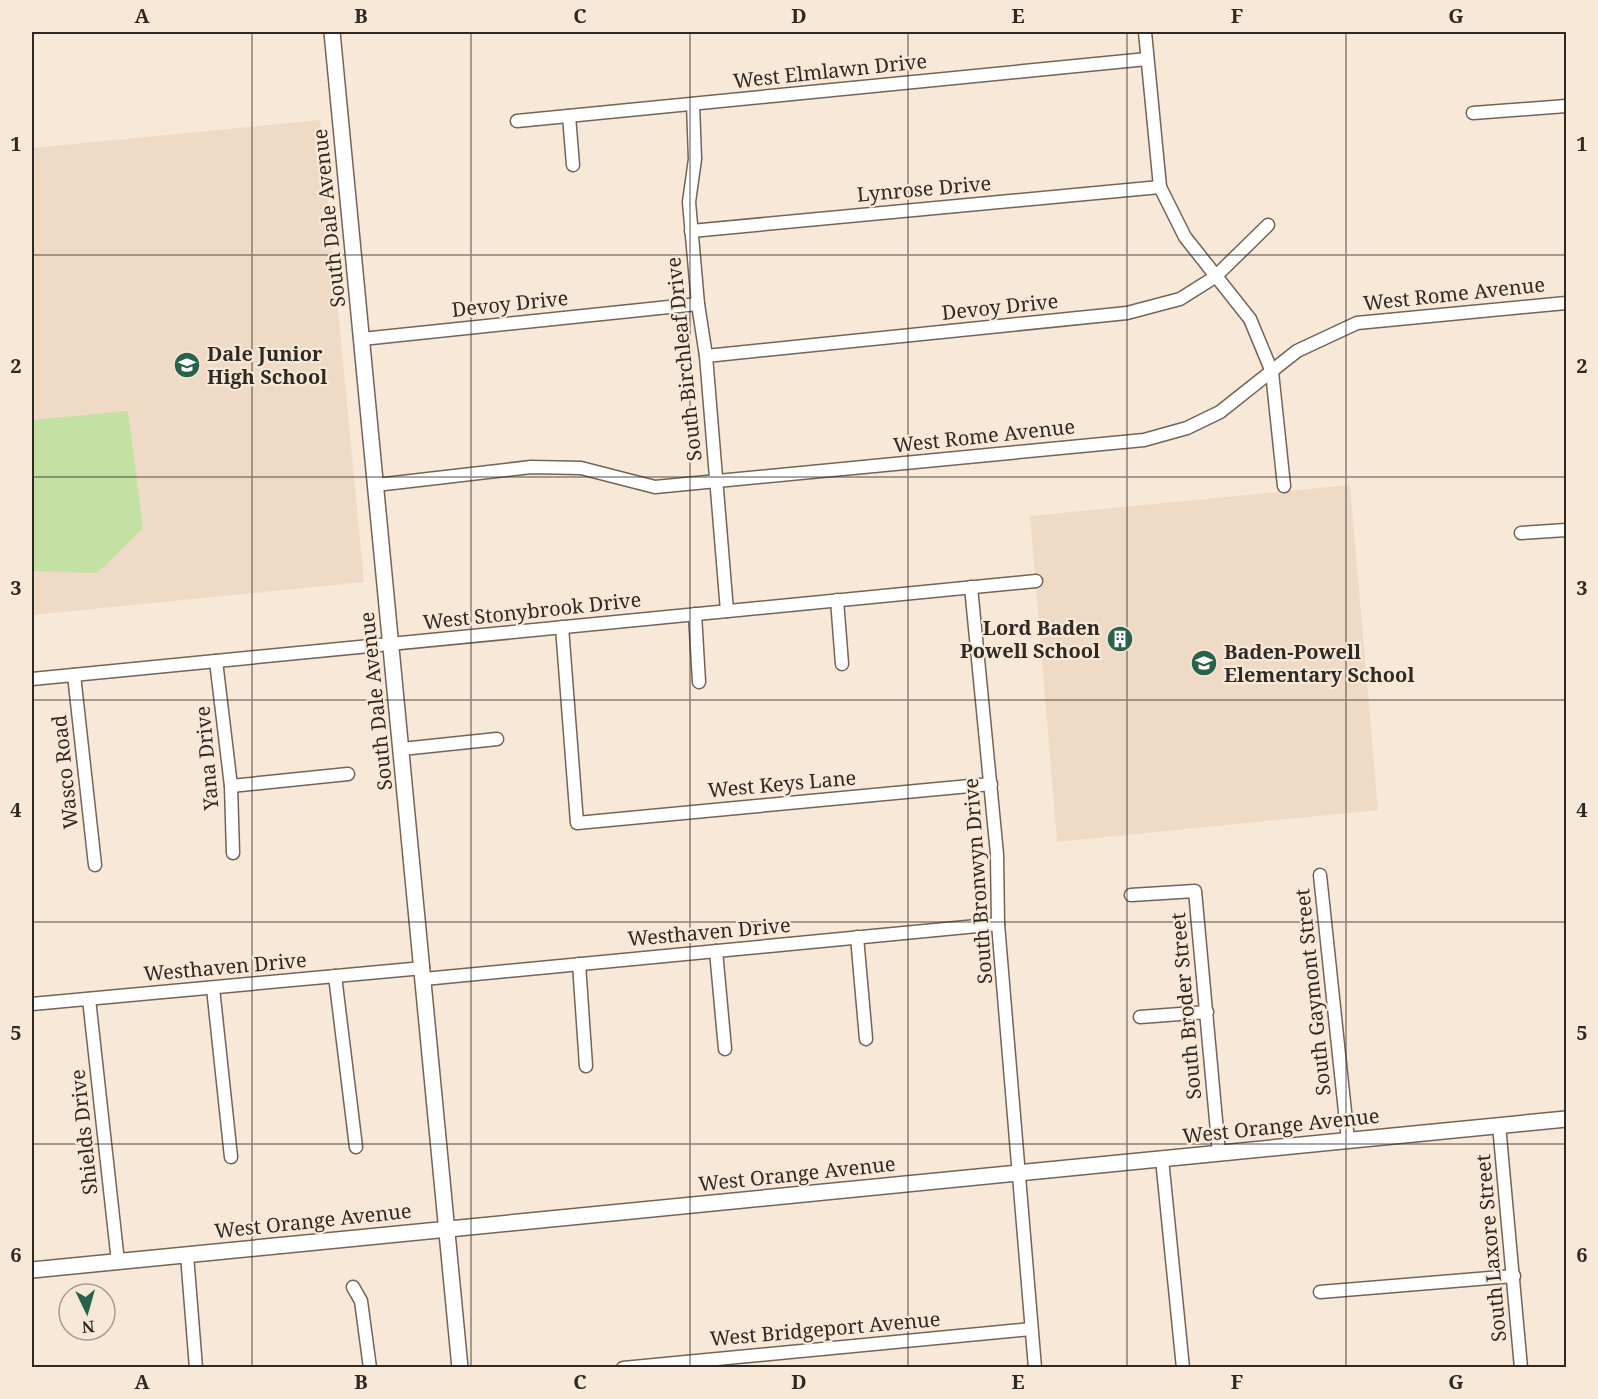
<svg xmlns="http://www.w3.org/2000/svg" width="1598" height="1399" viewBox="0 0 1598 1399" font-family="'Noto Serif',serif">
  <rect width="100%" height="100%" fill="#f8e8d8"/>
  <!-- built -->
  <g fill="#efdac5">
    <polygon points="320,120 364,582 32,615 32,148"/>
    <polygon points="1350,485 1378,810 1057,842 1030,516"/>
  </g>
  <!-- green -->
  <polygon fill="#c3e1a3" points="128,411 143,528 97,573 32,571 32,420"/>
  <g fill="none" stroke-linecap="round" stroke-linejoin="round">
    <defs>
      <g id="minor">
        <polyline points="1145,32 1160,187 1185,237 1250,319 1272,372 1284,486"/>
        <polyline points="693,104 695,159 689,202 698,304 706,356 727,611"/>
        <polyline points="1473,113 1566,106"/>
        <polyline points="569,116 573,165"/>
        <polyline points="517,121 1147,59"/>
        <polyline points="691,231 1160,187"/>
        <polyline points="362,339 698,304"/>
        <polyline points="706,356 1127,313 1180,299 1215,277 1268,225"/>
        <polyline points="376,485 531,467 581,468 655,487 1144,440 1187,428 1220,412 1297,351 1357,323 1566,303"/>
        <polyline points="1521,533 1566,530"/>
        <polyline points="971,587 997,854 998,924 1035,1368"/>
        <polyline points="837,600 842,664"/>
        <polyline points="695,614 699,682"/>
        <polyline points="562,627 577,823 991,784"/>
        <polyline points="216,661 231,786 233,853"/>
        <polyline points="74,675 95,865"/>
        <polyline points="32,679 1036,581"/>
        <polyline points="402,749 497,739"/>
        <polyline points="231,786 348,774"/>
        <polyline points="1320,875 1348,1140"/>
        <polyline points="1131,895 1195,891 1219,1153"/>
        <polyline points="857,937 866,1039"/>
        <polyline points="716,951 725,1049"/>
        <polyline points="579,964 586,1066"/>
        <polyline points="335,976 356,1147"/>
        <polyline points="424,979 998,924"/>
        <polyline points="213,988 231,1157"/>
        <polyline points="89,999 118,1262"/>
        <polyline points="32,1004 423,968"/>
        <polyline points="1140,1017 1207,1012"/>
        <polyline points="1499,1125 1521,1368"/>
        <polyline points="1162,1159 1183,1368"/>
        <polyline points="187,1255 196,1368"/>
        <polyline points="353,1287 361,1301 370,1368"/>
        <polyline points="1320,1292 1514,1276"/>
        <polyline points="623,1368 1031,1329"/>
      </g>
      <g id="tertiary">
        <polyline points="332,32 460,1368"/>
        <polyline points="32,1270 1566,1119"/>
      </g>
    </defs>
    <!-- minor casing -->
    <use href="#minor" stroke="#726456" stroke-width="15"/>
    <!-- tertiary casing -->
    <use href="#tertiary" stroke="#726456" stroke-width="18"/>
    <!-- minor -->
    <use href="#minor" stroke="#fff" stroke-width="12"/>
    <!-- tertiary -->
    <use href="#tertiary" stroke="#fff" stroke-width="15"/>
  </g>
  <!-- grid -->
  <path fill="none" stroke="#2f2924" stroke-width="1.5" stroke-opacity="0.55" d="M252,32V1368M471,32V1368M690,32V1368M908,32V1368M1127,32V1368M1346,32V1368M32,255H1566M32,477H1566M32,700H1566M32,922H1566M32,1144H1566"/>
  <!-- icons -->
  <defs>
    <symbol id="school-disc" viewBox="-11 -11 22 22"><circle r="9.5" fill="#29624a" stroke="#f8e8d8"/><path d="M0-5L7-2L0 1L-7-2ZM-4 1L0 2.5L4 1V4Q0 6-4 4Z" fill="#fff"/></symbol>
    <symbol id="building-disc" viewBox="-11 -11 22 22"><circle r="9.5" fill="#29624a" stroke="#f8e8d8"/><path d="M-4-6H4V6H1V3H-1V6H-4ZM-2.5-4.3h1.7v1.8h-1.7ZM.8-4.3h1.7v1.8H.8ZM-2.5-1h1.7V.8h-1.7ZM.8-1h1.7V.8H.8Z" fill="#fff"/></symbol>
  </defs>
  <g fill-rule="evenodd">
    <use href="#school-disc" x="172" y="350" width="30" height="30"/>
    <use href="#building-disc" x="1105" y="624" width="30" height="30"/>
    <use href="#school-disc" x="1189" y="648" width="30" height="30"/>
  </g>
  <g text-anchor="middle" stroke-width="4.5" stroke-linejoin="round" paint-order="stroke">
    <!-- street labels -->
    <g font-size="20" fill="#2f2924" stroke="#f8e8d8">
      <text transform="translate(830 71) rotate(-6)" y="7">West Elmlawn Drive</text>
      <text transform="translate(924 189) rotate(-5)" y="7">Lynrose Drive</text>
      <text transform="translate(329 218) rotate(-96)" y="7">South Dale Avenue</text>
      <text transform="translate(1454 294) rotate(-6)" y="7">West Rome Avenue</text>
      <text transform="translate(510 304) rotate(-6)" y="7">Devoy Drive</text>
      <text transform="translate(1000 307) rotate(-6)" y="7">Devoy Drive</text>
      <text transform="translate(684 359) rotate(-96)" y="7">South Birchleaf Drive</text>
      <text transform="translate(984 436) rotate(-6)" y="7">West Rome Avenue</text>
      <text transform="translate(532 611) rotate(-6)" y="7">West Stonybrook Drive</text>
      <text transform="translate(376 701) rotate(-96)" y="7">South Dale Avenue</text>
      <text transform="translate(207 758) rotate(-95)" y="7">Yana Drive</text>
      <text transform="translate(65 772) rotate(-96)" y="7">Wasco Road</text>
      <text transform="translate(782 784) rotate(-5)" y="7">West Keys Lane</text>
      <text transform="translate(978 881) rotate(-94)" y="7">South Bronwyn Drive</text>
      <text transform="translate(709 932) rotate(-5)" y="7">Westhaven Drive</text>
      <text transform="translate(225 967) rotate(-5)" y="7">Westhaven Drive</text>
      <text transform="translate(1313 992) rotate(-96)" y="7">South Gaymont Street</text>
      <text transform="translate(1186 1006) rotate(-95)" y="7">South Broder Street</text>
      <text transform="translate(1281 1126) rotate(-6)" y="7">West Orange Avenue</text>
      <text transform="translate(84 1132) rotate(-96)" y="7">Shields Drive</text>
      <text transform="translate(797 1174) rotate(-6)" y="7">West Orange Avenue</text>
      <text transform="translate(313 1221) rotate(-6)" y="7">West Orange Avenue</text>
      <text transform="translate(1491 1248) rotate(-95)" y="7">South Laxore Street</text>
      <text transform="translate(825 1329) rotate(-5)" y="7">West Bridgeport Avenue</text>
    </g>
    <!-- poi labels -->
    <g font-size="20" font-weight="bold" fill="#2f2924" stroke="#f8e8d8" text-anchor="start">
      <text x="207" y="361">Dale Junior<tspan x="207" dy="23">High School</tspan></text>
      <text x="1100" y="635" text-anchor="end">Lord Baden<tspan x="1100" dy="23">Powell School</tspan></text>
      <text x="1224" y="659">Baden-Powell<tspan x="1224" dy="23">Elementary School</tspan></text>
    </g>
  </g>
  <!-- border -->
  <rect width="1598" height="1399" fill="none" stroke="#f8e8d8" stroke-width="66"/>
  <!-- north arrow -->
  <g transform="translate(87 1312) rotate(175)"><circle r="28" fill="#f8e8d8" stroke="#a89c90" stroke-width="1.5"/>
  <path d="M0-4.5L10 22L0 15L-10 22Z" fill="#29624a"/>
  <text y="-9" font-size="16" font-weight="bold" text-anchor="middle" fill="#2f2924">N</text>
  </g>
  <rect x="33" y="33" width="1532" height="1333" fill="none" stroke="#2f2924" stroke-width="2"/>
  <g font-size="20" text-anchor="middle" font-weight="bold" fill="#2f2924">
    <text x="142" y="23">A</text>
    <text x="361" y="23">B</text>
    <text x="580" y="23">C</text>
    <text x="799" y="23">D</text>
    <text x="1018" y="23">E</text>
    <text x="1237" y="23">F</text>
    <text x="1456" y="23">G</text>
    <text x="16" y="151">1</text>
    <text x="1582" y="151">1</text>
    <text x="16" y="373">2</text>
    <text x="1582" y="373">2</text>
    <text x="16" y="595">3</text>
    <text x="1582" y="595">3</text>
    <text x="16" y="817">4</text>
    <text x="1582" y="817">4</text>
    <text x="16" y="1040">5</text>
    <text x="1582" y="1040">5</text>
    <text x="16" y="1262">6</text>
    <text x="1582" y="1262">6</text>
    <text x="142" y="1389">A</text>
    <text x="361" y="1389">B</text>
    <text x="580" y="1389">C</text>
    <text x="799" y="1389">D</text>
    <text x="1018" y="1389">E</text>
    <text x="1237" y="1389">F</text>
    <text x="1456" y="1389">G</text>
  </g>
</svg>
